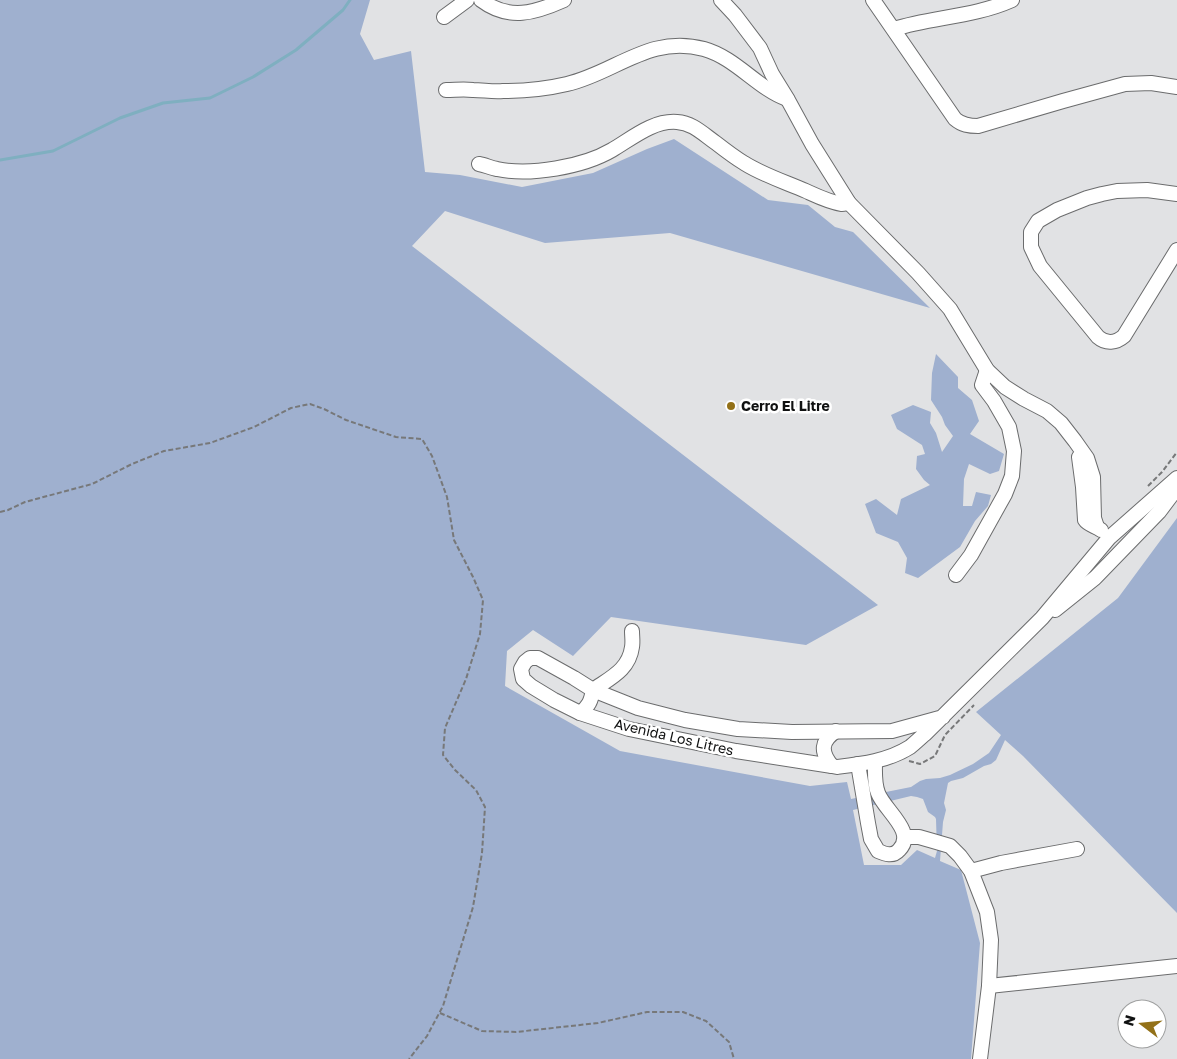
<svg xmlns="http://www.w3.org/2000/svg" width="1177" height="1059" viewBox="0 0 1177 1059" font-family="'Golos Text',sans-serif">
  <rect width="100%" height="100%" fill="#e1e2e4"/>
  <!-- green -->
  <g fill="#9fb0cf" fill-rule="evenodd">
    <path d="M0,0H370L360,34L374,60L411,51L425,172L460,175L522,187L593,173L647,149L674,139L768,200L808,205L835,227L853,232L930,308L670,233L545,243L445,211L412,246L878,605L806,645L611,617L573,656L533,630L507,651L505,686L620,751L810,786L847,782L851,799L911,787L920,781L926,779L940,778L950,775L973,764L989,753L1001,735L976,712L1118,598L1177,518V913L1023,756L1005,740L996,760L991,764L984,766L963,778L951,781L948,783L944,803L946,810L943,822L940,861L961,870L980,943L971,1059H0ZM911,796L917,797L923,799L928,812L935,817L936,819L937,851L935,858L917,850L901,865H864L853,810Z"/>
    <polygon points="936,354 958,377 958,388 972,400 979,421 970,434 1004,454 999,471 990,474 969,464 964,479 963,506 972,506 976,492 991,495 988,506 975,521 960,547 918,578 905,573 907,558 898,542 876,533 865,504 876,499 897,515 901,499 930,485 924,480 916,469 917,456 925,454 922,445 897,429 891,415 913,405 931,412 930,423 936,433 942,452 953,436 945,425 942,417 931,400 932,373"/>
  </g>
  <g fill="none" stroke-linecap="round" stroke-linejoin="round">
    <!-- stream -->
    <polyline stroke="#7fafc0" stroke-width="3" points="0,160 53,151 120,118 163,103 210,98 253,77 296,50 343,10 350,0"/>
    <defs>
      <g id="minor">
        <path d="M481,0C509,21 535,13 564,0"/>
        <polyline points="721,0 735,15 760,48 772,74 788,100 812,144 849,203 918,273 950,309 987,370 1005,387 1024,399 1047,411 1061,423 1075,441 1087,458 1093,477 1094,518 1097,527"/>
        <path d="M873,0L955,119C962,125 969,126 978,126L1063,101L1125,84L1151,83L1177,87"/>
        <polyline points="444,17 467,0"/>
        <path d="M894,29C932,17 974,17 1012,0"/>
        <path d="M446,90C455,90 464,89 473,90C483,90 493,92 503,91C524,91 546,89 567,84C615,73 650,34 704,49C736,58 757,88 787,99"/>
        <path d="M479,164C485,165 491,168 497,169C530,176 583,167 612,150C631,139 653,120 677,122C693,123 703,134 716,143C725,150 734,157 744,163C763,175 785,182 806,191C817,196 829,202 842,204C845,204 846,203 849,203"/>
        <path d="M1177,194L1147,190L1117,191L1102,194L1087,198L1057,210L1038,221L1031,232V247L1040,266L1098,337C1106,344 1116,343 1124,336L1177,250"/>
        <path d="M1079,457L1083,487L1085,520C1088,525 1096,526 1101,530"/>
        <polyline points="956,575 971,555 1005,494 1012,476 1014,451 1009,427 994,401 982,385 987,370"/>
        <polyline points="1055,610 1095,578 1159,512 1177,488"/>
        <path d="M580,713C589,706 591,701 593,690C610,678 629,670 632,647C633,642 632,636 632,631"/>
        <path d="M943,717L892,731L792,732L738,729L685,720L638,708L593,690L574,678L538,658H530L525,662L521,669L523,679L531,686L554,700L580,713L629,729L736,751L832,766L837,767C862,764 888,761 910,747C915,743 920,738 925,734L1042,618L1109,538L1177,478"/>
        <path d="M858,764L868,823L871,839L878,851C885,854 893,857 899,850C917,832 884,810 878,793C874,783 875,772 875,762"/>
        <path d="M832,766C820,752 821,741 836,731"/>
        <polyline points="905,837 919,837 933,841 950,846 960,856 971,871 987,912 991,940 989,986 980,1059"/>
        <polyline points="971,871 1001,863 1077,849"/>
        <polyline points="989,986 1177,966"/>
      </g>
    </defs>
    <!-- minor casing -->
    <use href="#minor" stroke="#6b6c6d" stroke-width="16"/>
    <!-- path -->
    <g stroke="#777879" stroke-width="2" stroke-dasharray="5 2.5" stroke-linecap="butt">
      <polyline points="1148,486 1162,472 1177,452"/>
      <polyline points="0,512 8,510 25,502 92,484 132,464 164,451 210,443 254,427 291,408 310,404 324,409 346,420 396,437 422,439 432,456 447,497 454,540 473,577 483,600 480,634 466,679 445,728 443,755 455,770 476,790 485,807 482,853 473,907 443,1006 427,1036 409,1059"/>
      <polyline points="909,761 920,764 935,756 945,735 974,705"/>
      <polyline points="440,1013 482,1031 516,1032 598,1023 647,1012 683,1012 706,1021 729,1042 734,1059"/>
    </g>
    <!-- minor -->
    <use href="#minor" stroke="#fff" stroke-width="14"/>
  </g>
  <!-- markers -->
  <circle fill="#937118" stroke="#fff" stroke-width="2" cx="731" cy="406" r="5"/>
  <g text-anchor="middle" stroke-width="5" stroke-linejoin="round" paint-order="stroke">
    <!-- poi labels -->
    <g font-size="14" font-weight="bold" fill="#101111" stroke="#fff" text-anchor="start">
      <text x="741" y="411">Cerro El Litre</text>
    </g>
    <!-- street labels -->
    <g font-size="14" fill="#101111" stroke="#fff">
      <text transform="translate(674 737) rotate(13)" y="5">Avenida Los Litres</text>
    </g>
  </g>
  <!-- north arrow -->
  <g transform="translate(1142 1024) rotate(286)"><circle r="24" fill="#ffffff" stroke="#9fa0a0"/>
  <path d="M0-4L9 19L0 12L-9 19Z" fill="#937118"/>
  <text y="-8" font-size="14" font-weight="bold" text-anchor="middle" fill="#101111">N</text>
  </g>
</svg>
